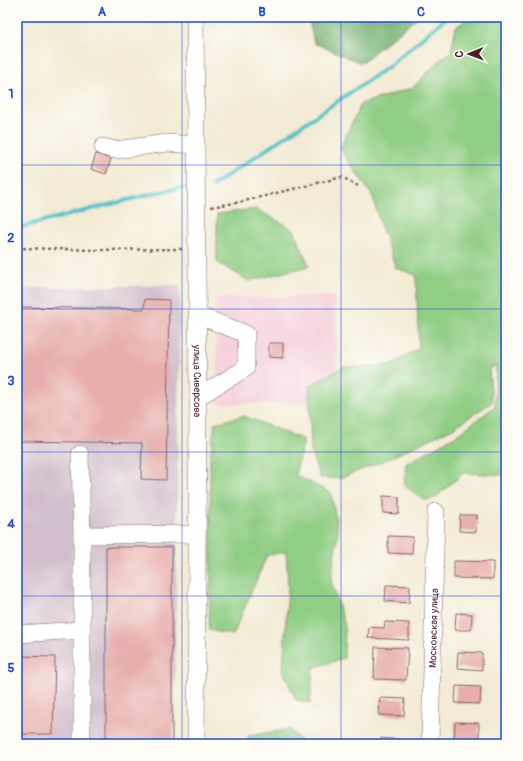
<svg xmlns="http://www.w3.org/2000/svg" width="523" height="761" viewBox="0 0 523 761" font-family="Pangolin,sans-serif">
  <rect width="100%" height="100%" fill="#fdfcf7"/>
  <filter id="ink" filterUnits="userSpaceOnUse"><feTurbulence type="fractalNoise" baseFrequency=".025" numOctaves="2"/><feDisplacementMap in="SourceGraphic" scale="8" xChannelSelector="R" yChannelSelector="G"/><feConvolveMatrix kernelMatrix="1 2 1 2 8 2 1 2 1" color-interpolation-filters="sRGB"/></filter>
  <filter id="wash" filterUnits="userSpaceOnUse"><feTurbulence type="fractalNoise" baseFrequency=".012" numOctaves="4" result="noise"/><feDisplacementMap in="SourceGraphic" scale="16" xChannelSelector="R" yChannelSelector="G"/><feGaussianBlur stdDeviation="0.9" result="paint"/><feColorMatrix in="noise" values="0 0 0 0 0 0 0 0 0 0 0 0 0 0 0 0 0 1.4 0 .05"/><feComposite in="paint" operator="in"/></filter>
  <g filter="url(#wash)">
    <rect width="100%" height="100%" fill="#f3ebd4"/>
    <!-- built -->
    <polygon fill="#f5cfdc" points="335,296 337,402 217,404 216,298"/>
    <!-- industrial -->
    <polygon fill="#d1bdcc" points="180,285 174,744 17,744 17,288"/>
    <!-- green -->
    <g fill="#90ce84" stroke="#6d7658">
      <polygon points="470,17 506,17 506,475 463,473 435,498 424,500 404,485 406,464 460,433 495,406 496,365 489,369 492,402 453,428 383,461 341,478 320,478 311,452 309,386 343,367 391,365 419,348 416,275 396,268 380,223 373,197 340,148 361,104 412,88 440,60 451,52 456,27"/>
      <polygon points="256,209 294,230 309,266 249,281 217,262 217,214"/>
      <polygon points="244,416 304,440 295,475 331,493 338,531 331,581 345,626 344,658 313,668 310,703 296,700 283,671 288,586 286,552 267,555 233,635 209,630 211,562 210,459 215,423"/>
      <polygon points="290,729 303,744 250,744 248,736"/>
    </g>
    <!-- forest -->
    <polygon fill="#74b172" stroke="#5f684e" points="308,17 418,17 361,63 314,43"/>
    <g fill="none" stroke-linecap="round" stroke-linejoin="round">
      <!-- stream -->
      <g stroke="#54c2ca" stroke-width="4">
        <polyline points="212,186 388,67 447,17"/>
        <polyline points="17,228 159,192 185,187"/>
      </g>
    </g>
    <g id="blocks">
      <!-- building -->
      <g fill="#e7aeab">
        <polygon points="96,154 111,159 106,174 91,169"/>
        <polygon points="145,299 169,300 166,480 141,479 142,443 17,441 17,307 144,309"/>
        <polygon points="269,343 283,343 283,358 269,357"/>
        <polygon points="383,496 399,497 399,514 383,513"/>
        <polygon points="460,515 477,515 476,532 459,531"/>
        <polygon points="388,536 413,537 412,554 388,553"/>
        <rect x="106" y="547" width="66" height="197"/>
        <polygon points="454,561 493,562 493,579 454,578"/>
        <polygon points="386,585 410,586 409,603 385,601"/>
        <polygon points="456,613 472,614 471,630 455,630"/>
        <polygon points="385,622 409,623 409,640 368,638 369,627 384,628"/>
        <polygon points="375,647 408,648 406,680 374,679"/>
        <polygon points="458,652 482,653 482,670 457,668"/>
        <polygon points="17,656 55,657 53,734 17,734"/>
        <polygon points="456,686 481,687 480,704 455,703"/>
        <polygon points="380,698 405,699 404,716 379,715"/>
        <polygon points="455,722 479,723 479,740 454,739"/>
        <polygon points="381,738 405,740 405,744 380,744"/>
      </g>
    </g>
  </g>
  <g filter="url(#ink)">
    <use href="#blocks" fill-opacity="0" stroke="#856666" stroke-width="1"/>
    <g fill="none" stroke-linecap="round" stroke-linejoin="round">
      <defs>
        <g id="minor">
          <path id="s1" d="M195,17L198,397L196,744"/>
          <polyline points="103,147 115,150 167,143 196,145"/>
          <polyline points="197,315 246,334 246,368 198,397"/>
          <polyline points="80,454 82,535"/>
          <polyline points="17,634 82,630"/>
          <polyline points="82,744 82,535 197,534"/>
          <path id="s2" d="M430,744L436,512"/>
        </g>
      </defs>
      <!-- minor casing -->
      <use href="#minor" stroke="#856666" stroke-width="18"/>
      <!-- path -->
      <g stroke="#856666" stroke-width="2.5" stroke-dasharray="3 3" stroke-linecap="butt">
        <polyline points="211,207 240,202 342,177 358,186"/>
        <polyline points="17,248 95,250 184,249"/>
      </g>
      <!-- minor -->
      <use href="#minor" stroke="#fff" stroke-width="17"/>
    </g>
  </g>
  <!-- grid -->
  <path fill="none" stroke="#1d4ed8" stroke-width="1" stroke-opacity="0.55" d="M182,17V744M341,17V744M17,165H506M17,309H506M17,452H506M17,596H506"/>
  <g text-anchor="middle" stroke-width="3" stroke-linejoin="round" paint-order="stroke">
    <!-- street labels -->
    <g font-size="10" fill="#4a1f2b" stroke="#fdfcf7">
      <text dy="4" stroke="none"><textPath href="#s1" startOffset="364">улица Сиверсова</textPath></text>
      <text dy="4" stroke="none"><textPath href="#s2" startOffset="116">Московская улица</textPath></text>
    </g>
  </g>
  <!-- margin -->
  <rect width="523" height="761" fill="none" stroke="#fdfcf7" stroke-width="44"/>
  <!-- north arrow -->
  <g transform="translate(469 54) rotate(269)" stroke="#fdfcf7" stroke-width="3" paint-order="stroke">
  <path d="M0-3L7 15L0 10L-7 15Z" fill="#4a1f2b"/>
  <text y="-6" font-size="11" font-weight="bold" text-anchor="middle" fill="#4a1f2b">С</text>
  </g>
  <rect x="22" y="22" width="479" height="717" fill="none" stroke="#1d4ed8" stroke-width="1.5"/>
  <g font-size="13" text-anchor="middle" font-weight="bold" fill="#1d4ed8">
    <text x="102" y="16">A</text>
    <text x="262" y="16">B</text>
    <text x="421" y="16">C</text>
    <text x="11" y="98">1</text>
    <text x="11" y="242">2</text>
    <text x="11" y="385">3</text>
    <text x="11" y="528">4</text>
    <text x="11" y="672">5</text>
  </g>
</svg>
